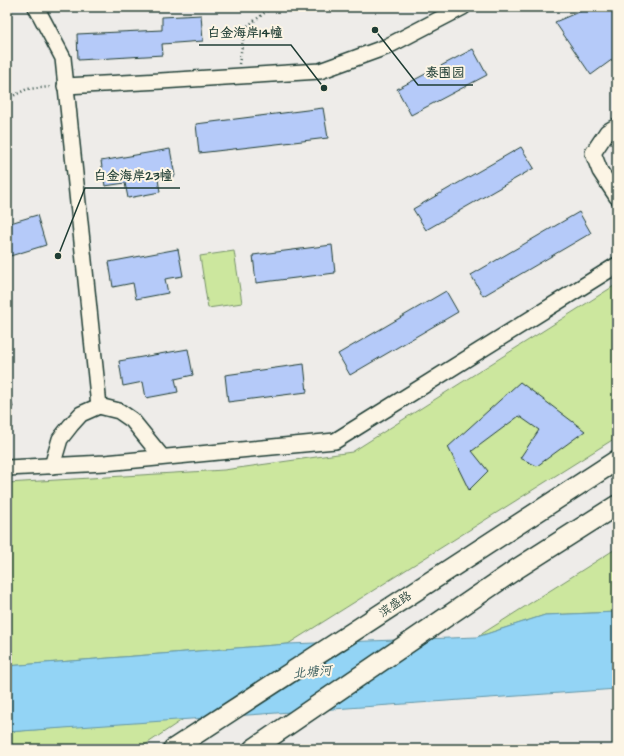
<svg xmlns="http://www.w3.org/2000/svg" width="624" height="756" viewBox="0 0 624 756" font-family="'Architects Daughter','LXGW WenKai TC',sans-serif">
  <rect width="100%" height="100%" fill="#eeece9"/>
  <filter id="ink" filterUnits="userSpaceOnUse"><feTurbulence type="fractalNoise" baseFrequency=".025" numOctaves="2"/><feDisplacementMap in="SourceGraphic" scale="8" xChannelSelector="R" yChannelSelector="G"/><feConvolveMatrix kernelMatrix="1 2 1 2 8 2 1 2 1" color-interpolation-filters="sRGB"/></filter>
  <g filter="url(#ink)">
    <!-- green -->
    <g fill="#cce79e" stroke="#769269">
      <polygon points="234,251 242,303 208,308 200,256"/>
      <polygon points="617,284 617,437 288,644 7,666 7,483 224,470 352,452"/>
      <polygon points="617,548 617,612 545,615 477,637"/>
      <polygon points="185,718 139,749 7,749 7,732"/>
    </g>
    <!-- water -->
    <polygon fill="#93d4f5" stroke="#6598a8" points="617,612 617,689 7,732 7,666 288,644 477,637 545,615"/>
    <!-- building -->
    <g fill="#b5caf9" stroke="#1f3d34">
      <polygon points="590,7 616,7 617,8 617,56 591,75 555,22"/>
      <polygon points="201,15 203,41 162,44 163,55 78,60 77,34 162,30 162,17"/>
      <polygon points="473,49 487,75 411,115 397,89"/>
      <polygon points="323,108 328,138 199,153 196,124"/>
      <polygon points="521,147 534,168 426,230 413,209"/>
      <polygon points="170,149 175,176 158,179 160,192 128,198 125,183 105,186 101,161"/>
      <polygon points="579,212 591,233 483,296 471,275"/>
      <polygon points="37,215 46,245 7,257 7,224"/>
      <polygon points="332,245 335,273 256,283 253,255"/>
      <polygon points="178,249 183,276 165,279 168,293 136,299 133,283 113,287 109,262"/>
      <polygon points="446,291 458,312 350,375 338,354"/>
      <polygon points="188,349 193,375 175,379 178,392 146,398 143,382 123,386 119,361"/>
      <polygon points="304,364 307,392 228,402 225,375"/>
      <polygon points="520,382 585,431 537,466 520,458 539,430 519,416 472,451 488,471 469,490 448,447"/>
      <polygon points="7,388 13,407 7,413"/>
    </g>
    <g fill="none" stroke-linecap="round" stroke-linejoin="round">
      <defs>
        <g id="minor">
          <polyline points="36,7 63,58 99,406"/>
          <polyline points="65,86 161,81 320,71 386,47 463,7"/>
          <polyline points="617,126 607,132 593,153 600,171 617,197"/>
          <polyline points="52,466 60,439 71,425 81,414 99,406 119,411 132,420 162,457"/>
          <polyline points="7,468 105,463 335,441 617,265"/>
        </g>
        <g id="major">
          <polyline points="173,749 617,460"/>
          <polyline points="253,749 518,568 617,505"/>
        </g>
      </defs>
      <!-- minor casing -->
      <use href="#minor" stroke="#1f3d34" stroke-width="18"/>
      <!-- major casing -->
      <use href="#major" stroke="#1f3d34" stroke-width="22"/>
      <!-- path -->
      <g stroke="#1f3d34" stroke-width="2.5" stroke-dasharray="1 3" stroke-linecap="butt">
        <polyline points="239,64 245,28 272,7"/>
        <polyline points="7,99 27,89 52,87"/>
      </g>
      <!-- minor -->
      <use href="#minor" stroke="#fcf5e5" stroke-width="15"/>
      <!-- major -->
      <use href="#major" stroke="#fcf5e5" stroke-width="19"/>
    </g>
  </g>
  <g text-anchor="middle" stroke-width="4" stroke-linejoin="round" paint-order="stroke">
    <!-- street labels -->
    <g font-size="12" fill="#1f3d34" stroke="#fcf5e5">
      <text transform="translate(395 604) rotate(-33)" y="4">滨盛路</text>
    </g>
    <!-- water labels -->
    <g font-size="13" font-style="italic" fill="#365b5b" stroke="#fcf5e5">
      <text transform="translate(312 671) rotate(-5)" y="5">北塘河</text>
    </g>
  </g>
  <!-- callouts -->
  <path fill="none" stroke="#1f3d34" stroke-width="1.5" d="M324 88L291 45H199M375 30L418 85H473M58 256L85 188H180"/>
  <g fill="#1f3d34" stroke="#fcf5e5" stroke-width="1.5">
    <circle cx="324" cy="88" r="4"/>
    <circle cx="375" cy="30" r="4"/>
    <circle cx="58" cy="256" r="4"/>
  </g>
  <g font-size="13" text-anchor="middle" font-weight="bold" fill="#1f3d34" stroke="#fcf5e5" stroke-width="4" stroke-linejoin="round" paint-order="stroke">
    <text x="245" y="37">白金海岸14幢</text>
    <text x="445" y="77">泰围园</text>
    <text x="133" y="180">白金海岸23幢</text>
  </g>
  <!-- margin -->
  <rect width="624" height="756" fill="none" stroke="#fcf5e5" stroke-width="24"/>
  <rect x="12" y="12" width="600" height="732" fill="none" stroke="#1f3d34" stroke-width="1.5" filter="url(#ink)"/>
</svg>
